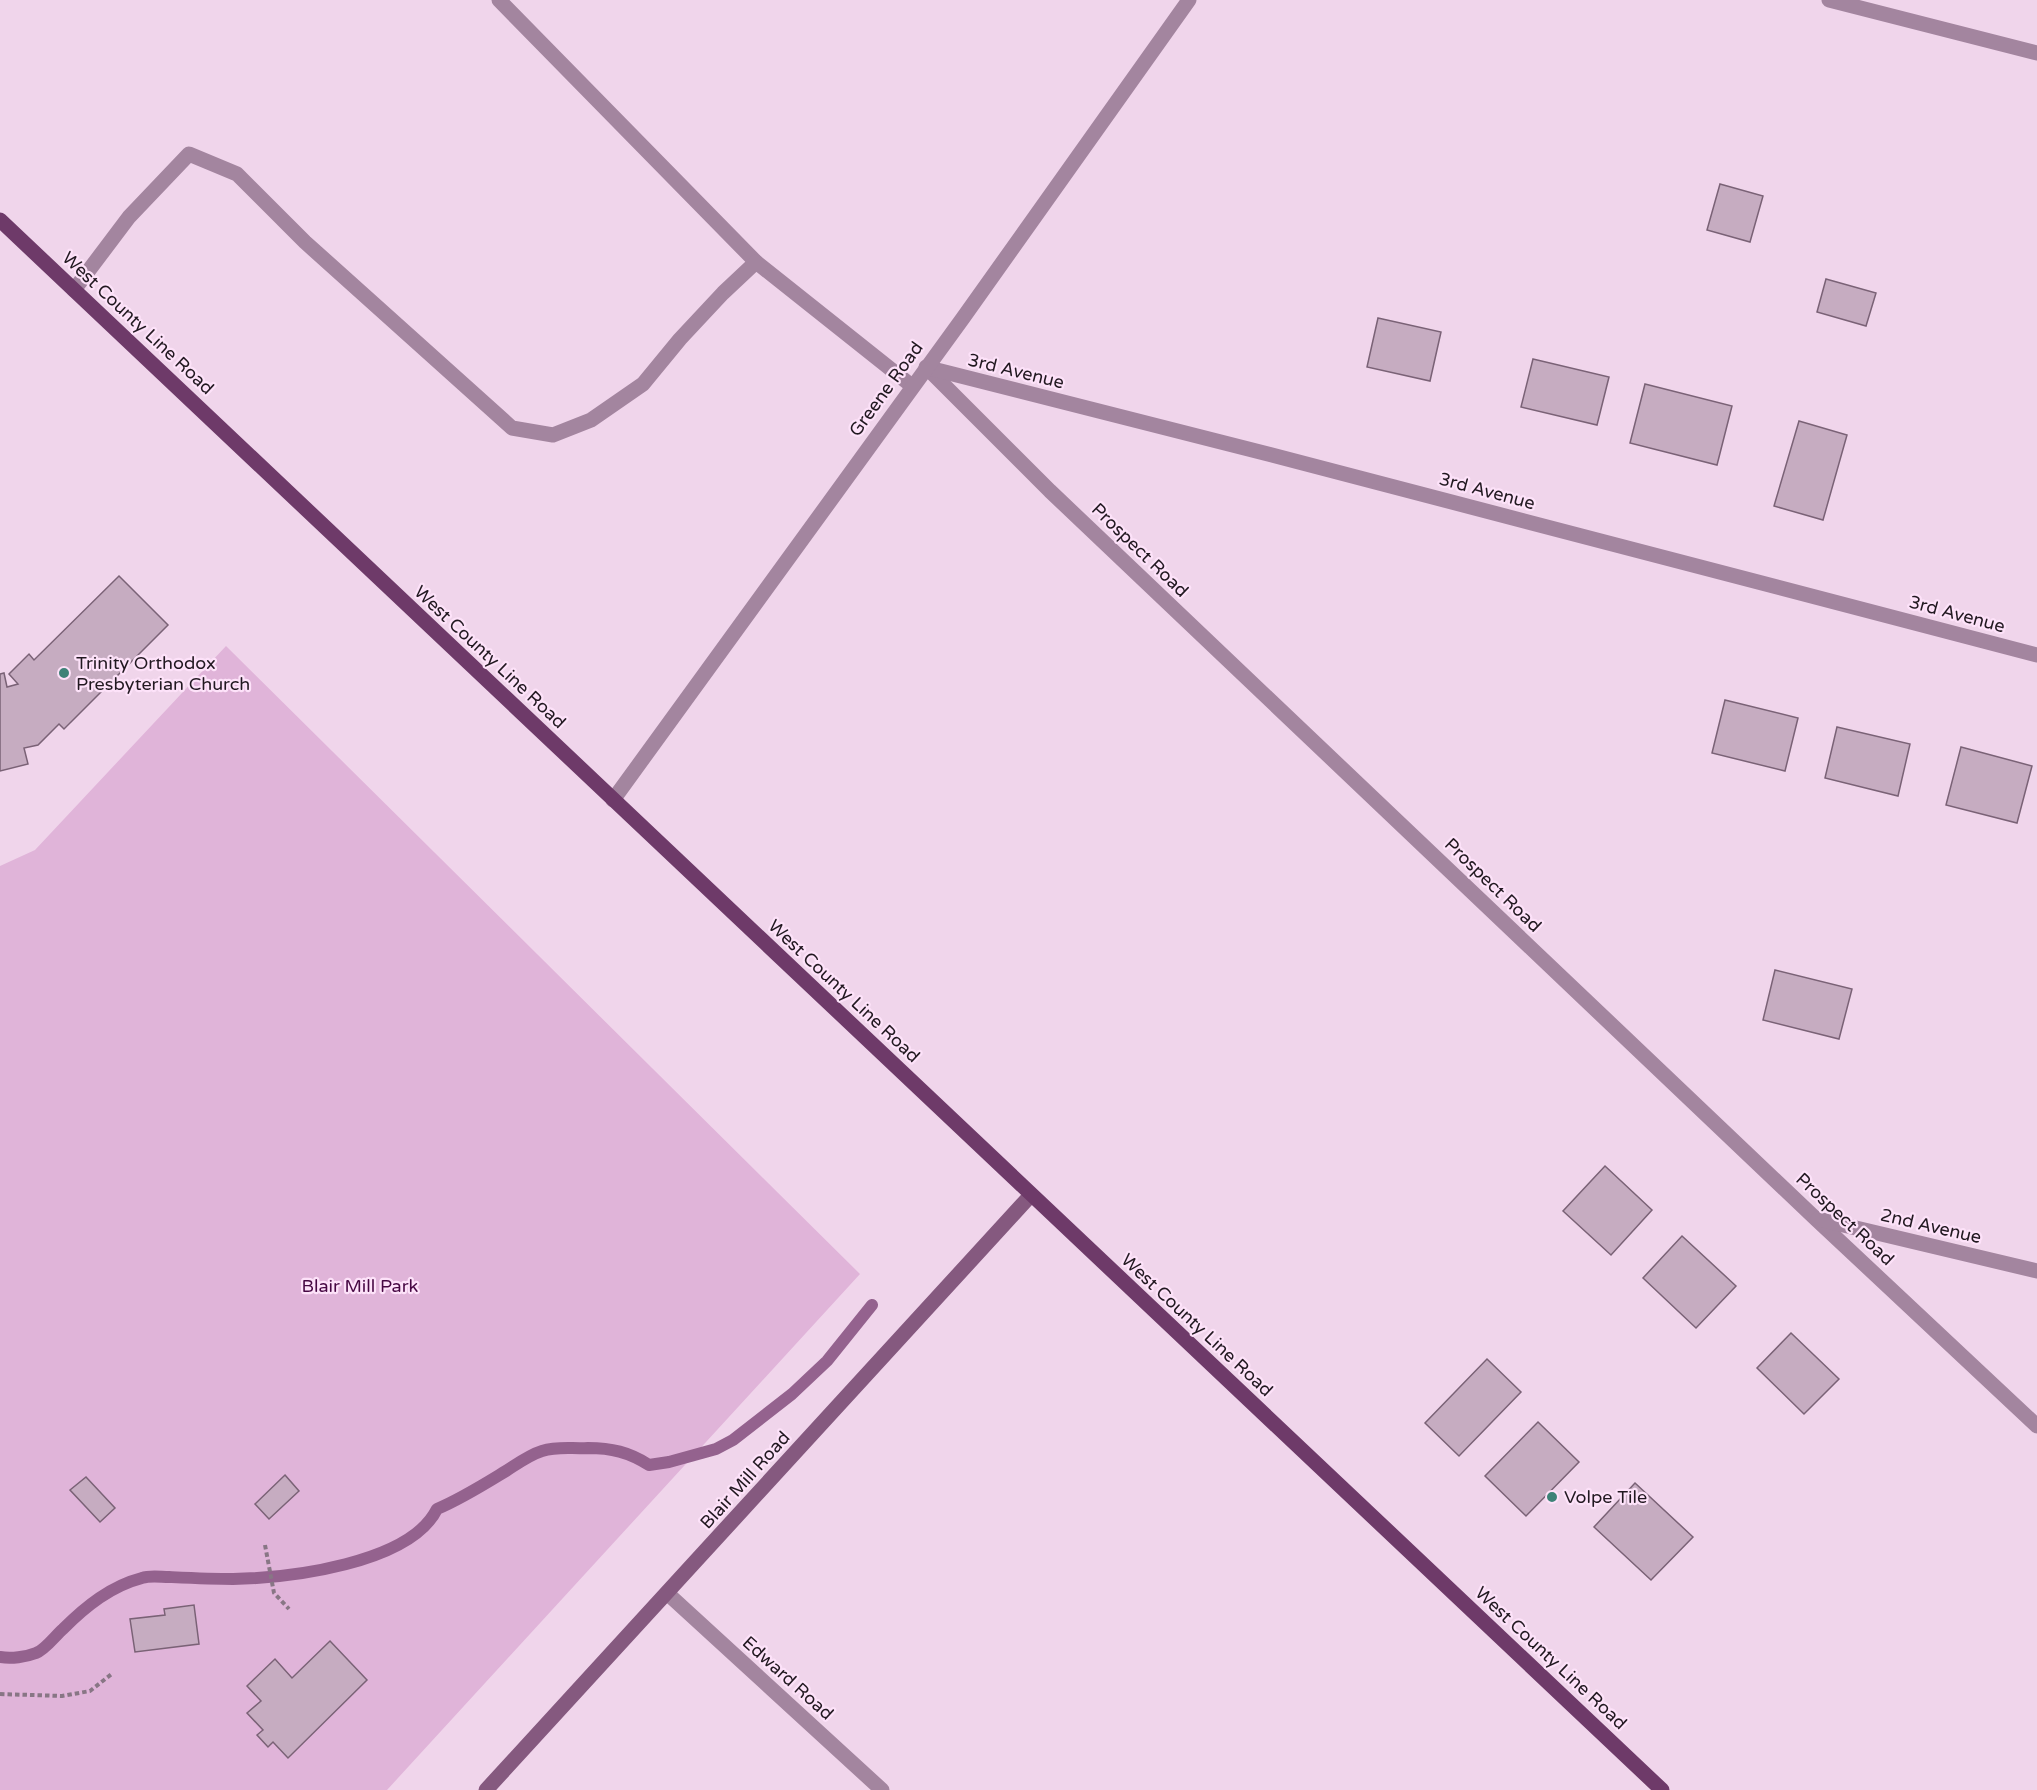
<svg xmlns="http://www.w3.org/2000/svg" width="2037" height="1790" viewBox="0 0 2037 1790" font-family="'Varela Round',sans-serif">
  <rect width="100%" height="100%" fill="#f0d5eb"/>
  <!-- green -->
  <polygon fill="#e0b4d9" points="226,646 860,1274 387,1790 0,1790 0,866 35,850"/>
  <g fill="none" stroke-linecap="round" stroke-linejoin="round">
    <!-- stream -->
    <path stroke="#94628e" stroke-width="12" d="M0,1657C11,1659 26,1657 36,1653C45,1650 55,1636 63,1629C86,1606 111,1586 142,1578C150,1575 161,1577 169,1577C191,1578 212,1579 233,1579C288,1578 410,1564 437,1509C461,1499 483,1485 506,1471C517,1464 529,1455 542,1451C558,1446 572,1449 588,1448C611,1448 629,1452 649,1465L669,1462L716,1449L733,1440L792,1394L827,1361L872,1305"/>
  </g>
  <!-- building -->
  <g fill="#c6acc1" stroke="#7a6276" stroke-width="1.5">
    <polygon points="1720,184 1763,196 1750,242 1707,230"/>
    <polygon points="1826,279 1876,293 1866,326 1817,312"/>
    <polygon points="1378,318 1441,332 1430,381 1367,367"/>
    <polygon points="1533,359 1609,377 1597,425 1521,407"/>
    <polygon points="1645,384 1732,406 1717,465 1630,443"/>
    <polygon points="1799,421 1847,435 1823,520 1774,506"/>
    <polygon points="119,576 168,625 64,729 59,724 38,745 24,748 28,764 0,771 0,674 4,673 7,687 18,684 9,674 29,654 34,660"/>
    <polygon points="1725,700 1798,718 1785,771 1712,753"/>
    <polygon points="1837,727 1910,744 1898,796 1825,778"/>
    <polygon points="1961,747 2032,766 2017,823 1946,805"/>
    <polygon points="1775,970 1852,989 1839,1039 1763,1020"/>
    <polygon points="1605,1166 1652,1210 1611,1255 1563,1211"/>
    <polygon points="1682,1236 1736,1286 1696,1328 1643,1278"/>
    <polygon points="1791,1333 1839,1379 1804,1414 1757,1368"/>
    <polygon points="1487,1359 1521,1392 1459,1456 1425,1423"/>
    <polygon points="1538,1422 1579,1462 1526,1516 1485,1476"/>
    <polygon points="285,1475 299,1491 269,1519 255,1504"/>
    <polygon points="86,1477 115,1508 100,1522 70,1490"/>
    <polygon points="1635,1483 1693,1537 1651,1580 1594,1527"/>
    <polygon points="194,1605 199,1644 135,1652 130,1619 165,1615 164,1609"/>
    <polygon points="330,1641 367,1680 288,1758 273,1742 268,1747 257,1735 263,1730 247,1713 261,1701 247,1686 275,1659 292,1678"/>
  </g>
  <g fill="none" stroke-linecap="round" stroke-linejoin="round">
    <!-- path -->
    <g stroke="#887685" stroke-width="4" stroke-dasharray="4.5 3" stroke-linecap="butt">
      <polyline points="265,1545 274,1593 289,1609"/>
      <polyline points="0,1694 62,1696 90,1691 113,1673"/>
    </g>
    <!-- service -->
    <g stroke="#a3859f" stroke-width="15">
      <polyline points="499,0 756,262"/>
      <polyline points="74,290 129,217 189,154 237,174 305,242 512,428 553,435 591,420 643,384 680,339 723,293 756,262 912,386"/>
    </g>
    <!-- minor -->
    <g stroke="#a3859f" stroke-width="15">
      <polyline points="1829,0 2037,53"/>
      <polyline points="926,367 1050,491 1816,1219 2037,1426"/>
      <polyline points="929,368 1268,454 2037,655"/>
      <polyline points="613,800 963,318 1189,0"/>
      <polyline points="1818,1219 2037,1271"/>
      <polyline points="668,1594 882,1790"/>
    </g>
    <!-- secondary -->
    <polyline stroke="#85597f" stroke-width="15" points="486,1790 1031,1195"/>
    <!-- primary -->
    <polyline stroke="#6e3a69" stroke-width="15" points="0,220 1662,1790"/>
  </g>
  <!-- markers -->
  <g fill="#3d8277" stroke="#fde2f9" stroke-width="2">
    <circle cx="64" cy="673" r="6"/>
    <circle cx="1552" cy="1497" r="6"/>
  </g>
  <g text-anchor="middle" stroke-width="4.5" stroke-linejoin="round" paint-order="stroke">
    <!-- street labels -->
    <g font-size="18" fill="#211820" stroke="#fde2f9">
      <text transform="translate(138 323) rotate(43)" y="6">West County Line Road</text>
      <text transform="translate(1016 371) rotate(14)" y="6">3rd Avenue</text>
      <text transform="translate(886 389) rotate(-54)" y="6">Greene Road</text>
      <text transform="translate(1487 491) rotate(15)" y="6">3rd Avenue</text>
      <text transform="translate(1140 550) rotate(44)" y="6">Prospect Road</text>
      <text transform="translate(1957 614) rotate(15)" y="6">3rd Avenue</text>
      <text transform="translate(490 657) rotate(43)" y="6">West County Line Road</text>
      <text transform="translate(1493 885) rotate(44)" y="6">Prospect Road</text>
      <text transform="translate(844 991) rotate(43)" y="6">West County Line Road</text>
      <text transform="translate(1845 1219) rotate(43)" y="6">Prospect Road</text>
      <text transform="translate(1931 1226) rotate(13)" y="6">2nd Avenue</text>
      <text transform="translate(1197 1325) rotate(43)" y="6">West County Line Road</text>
      <text transform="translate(745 1480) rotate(-48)" y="6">Blair Mill Road</text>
      <text transform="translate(1551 1658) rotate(43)" y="6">West County Line Road</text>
      <text transform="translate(788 1678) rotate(42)" y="6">Edward Road</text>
    </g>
    <!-- poi labels -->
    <g font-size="18" fill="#211820" stroke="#fde2f9" text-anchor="start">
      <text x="76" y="669">Trinity Orthodox<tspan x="76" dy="21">Presbyterian Church</tspan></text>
      <text x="1564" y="1503">Volpe Tile</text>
    </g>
    <!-- park labels -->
    <g font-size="18" fill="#470843" stroke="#fde2f9">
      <text x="360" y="1292">Blair Mill Park</text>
    </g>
  </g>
</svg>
